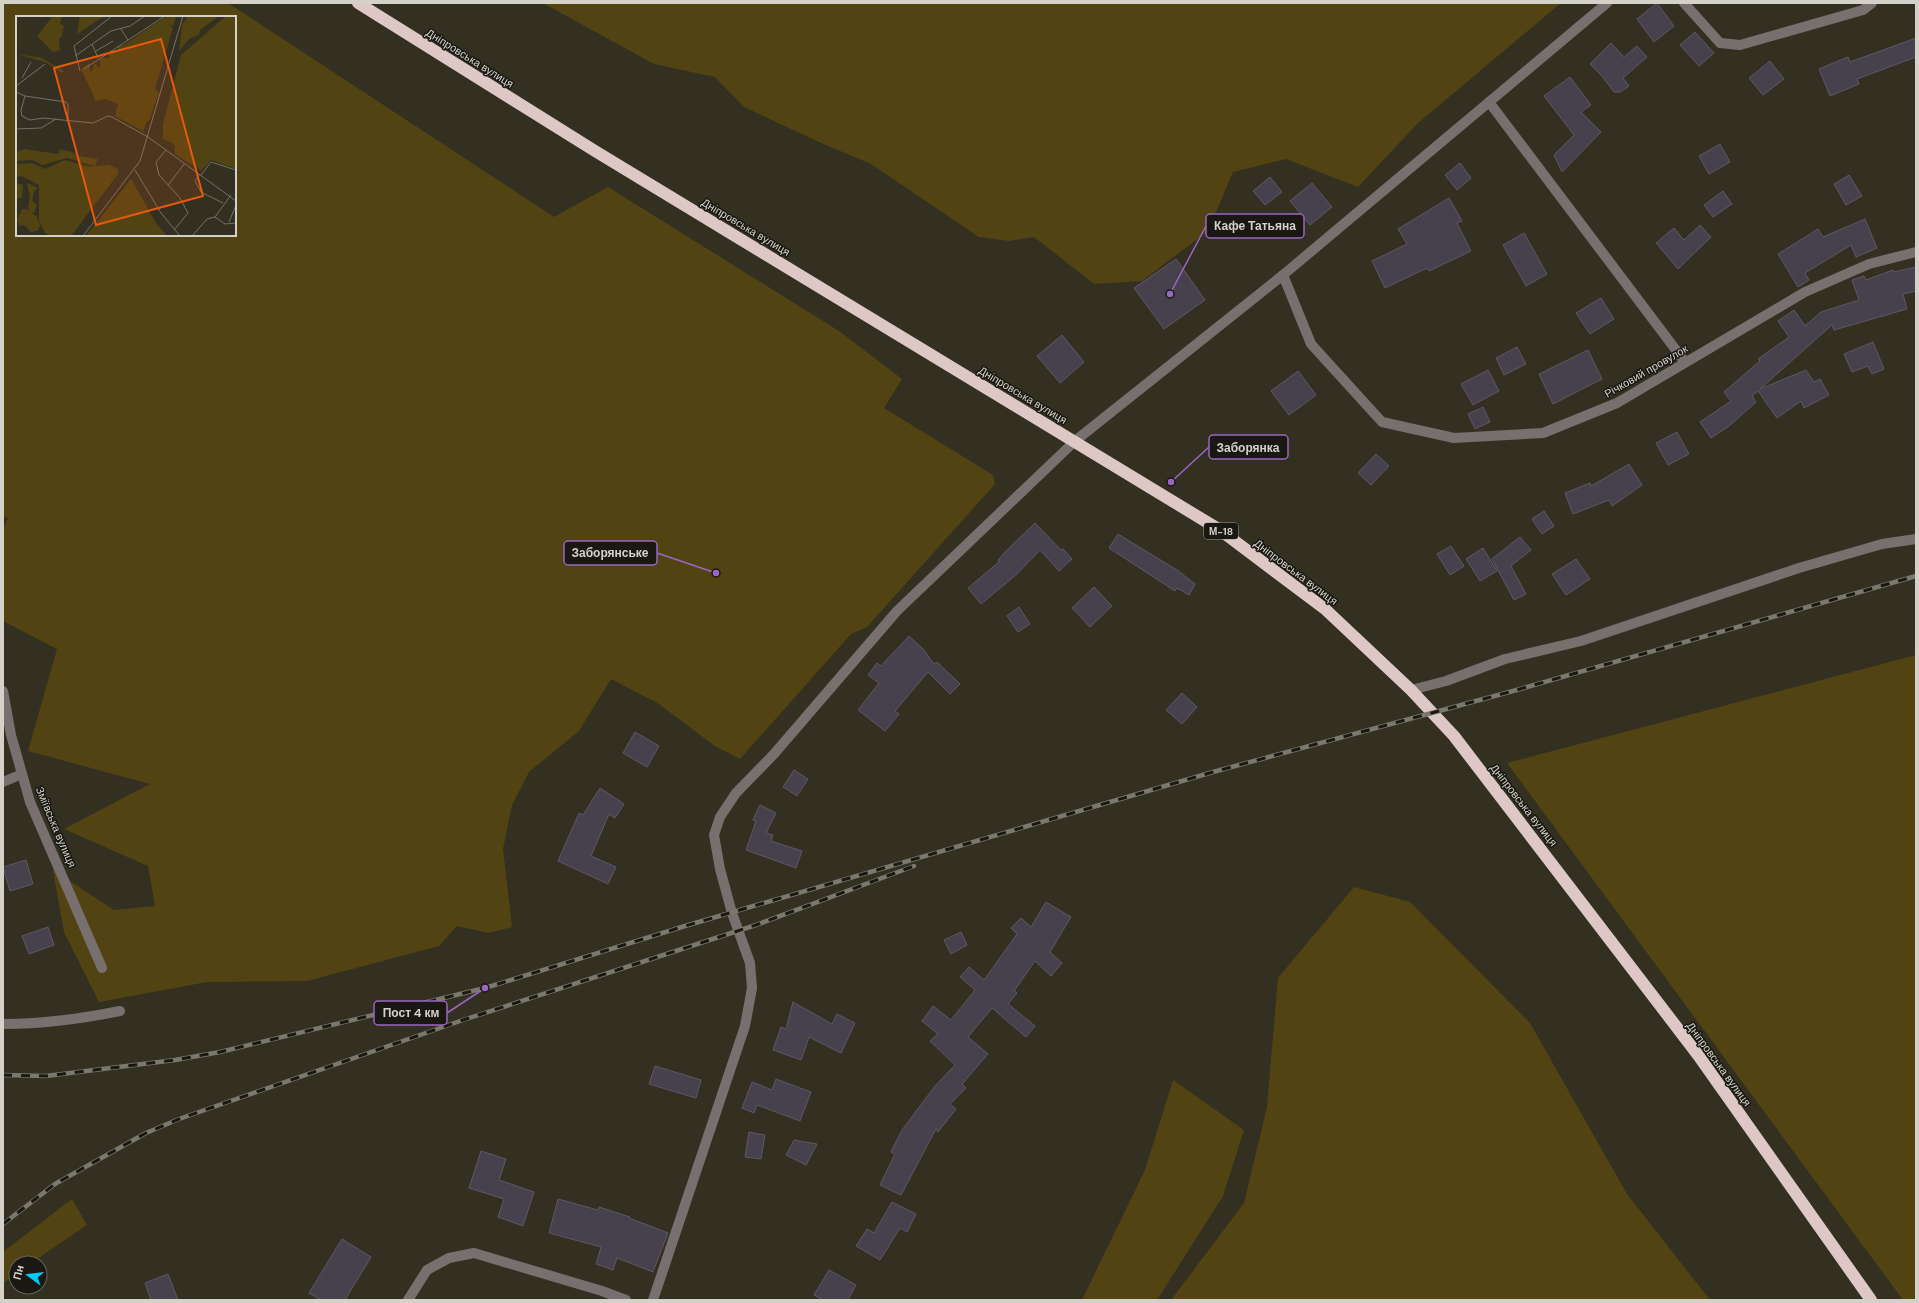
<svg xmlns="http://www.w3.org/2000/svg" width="1919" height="1303" viewBox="0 0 1919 1303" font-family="'DM Sans',sans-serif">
  <rect width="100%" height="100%" fill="#333022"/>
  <!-- green -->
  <g fill="#514412" fill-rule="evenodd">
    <path d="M3,3H228L554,217L608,187L839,331L902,379L884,408L993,475L995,484L867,627L851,634L740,759L715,746L659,704L611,679L579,731L529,772L512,805L503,849L512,927L489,933L457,926L439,946L307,981L207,982L99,1002L64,932L53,870L114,910L155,906L148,866L64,829L150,784L28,751L57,649L3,621V530L8,518L3,517ZM17,17H235V235H17Z"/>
    <polygon points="543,3 1561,3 1418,123 1358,187 1286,159 1233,172 1208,231 1142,281 1094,284 1034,237 1009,241 979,237 871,164 819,142 744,107 715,77 654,64"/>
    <polygon points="1916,655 1916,1300 1903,1300 1507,763"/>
    <polygon points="1354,887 1410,902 1530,1023 1627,1194 1710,1300 1171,1300 1244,1203 1267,1107 1278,978"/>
    <polygon points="1173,1080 1244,1130 1223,1196 1157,1300 1082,1300 1145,1170"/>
    <polygon points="72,1199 87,1225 31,1263 16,1263 16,1274 3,1283 3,1252"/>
  </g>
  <!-- building -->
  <g fill="#47414e" stroke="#5e5865">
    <polygon points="1657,3 1674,26 1654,42 1637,19"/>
    <polygon points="1695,32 1714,53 1699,66 1680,45"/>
    <polygon points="1916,38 1916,57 1857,79 1859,84 1830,96 1819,69 1848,57 1850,62"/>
    <polygon points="1611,43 1624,57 1637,46 1647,57 1623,78 1629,86 1620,92 1614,92 1602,76 1590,64"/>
    <polygon points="1770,61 1784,79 1763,95 1749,78"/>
    <polygon points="1570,77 1591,105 1581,112 1601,132 1562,172 1554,155 1574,135 1544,96"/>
    <polygon points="1720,144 1730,162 1709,174 1699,156"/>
    <polygon points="1460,163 1471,178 1457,190 1445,175"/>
    <polygon points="1849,175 1862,196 1846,205 1834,184"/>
    <polygon points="1270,177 1282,192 1265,205 1253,191"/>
    <polygon points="1312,183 1332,207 1310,225 1290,201"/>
    <polygon points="1723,191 1732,204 1713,217 1704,205"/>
    <polygon points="1449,198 1462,221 1457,223 1471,251 1429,271 1427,268 1385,288 1372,261 1407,244 1398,229"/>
    <polygon points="1865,219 1877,248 1856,257 1851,245 1805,273 1809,280 1798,287 1778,254 1818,229 1823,237"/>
    <polygon points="1700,225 1711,237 1678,269 1656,243 1674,228 1684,240"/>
    <polygon points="1524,233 1547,274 1526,286 1503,245"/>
    <polygon points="1176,259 1205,300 1164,329 1134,288"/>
    <polygon points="1916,267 1916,291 1903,294 1907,309 1834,330 1832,325 1760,389 1806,370 1814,382 1820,379 1829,395 1804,408 1801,401 1777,418 1758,391 1752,396 1756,402 1729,426 1711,438 1700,422 1731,401 1724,392 1760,361 1758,359 1789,337 1778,321 1794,310 1805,326 1821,312 1859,300 1852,280 1864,276 1866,280 1893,270 1894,272"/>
    <polygon points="1601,298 1614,319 1590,334 1576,313"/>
    <polygon points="1062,335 1084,362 1060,383 1037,356"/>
    <polygon points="1873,342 1884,369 1872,374 1868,366 1852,372 1844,354"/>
    <polygon points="1517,347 1526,364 1504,375 1496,358"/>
    <polygon points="1588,350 1602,379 1553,404 1539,374"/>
    <polygon points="1488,370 1499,391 1473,405 1461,384"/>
    <polygon points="1298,371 1316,395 1289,415 1271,391"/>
    <polygon points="1483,407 1490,422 1475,429 1468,414"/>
    <polygon points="1677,432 1689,454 1668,465 1656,443"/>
    <polygon points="1376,454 1389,466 1371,485 1358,473"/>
    <polygon points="1629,464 1642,485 1612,506 1609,500 1573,514 1565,493 1590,483 1591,486"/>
    <polygon points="1544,511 1554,526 1542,534 1532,519"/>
    <polygon points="1035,523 1061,550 1063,549 1072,559 1059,571 1040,550 1017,574 981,604 968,588 999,562 998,560 1007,550"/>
    <polygon points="1118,534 1177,570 1195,584 1189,595 1177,588 1175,591 1109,548"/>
    <polygon points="1520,537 1531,550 1511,566 1526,594 1514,600 1492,559"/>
    <polygon points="1451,546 1464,566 1450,575 1437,554"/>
    <polygon points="1483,548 1497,571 1480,581 1466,559"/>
    <polygon points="1576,559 1590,579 1566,595 1552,574"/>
    <polygon points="1094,587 1112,606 1090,627 1072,608"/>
    <polygon points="1019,607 1030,624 1018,632 1007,616"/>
    <polygon points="909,636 923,649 934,664 937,662 960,684 950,694 928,672 895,711 899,714 885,731 858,710 879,683 868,675 877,663 881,666"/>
    <polygon points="1182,693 1197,707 1182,724 1166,710"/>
    <polygon points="635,732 659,746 647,767 623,753"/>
    <polygon points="794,770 808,779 797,796 783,787"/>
    <polygon points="600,788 624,804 615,818 609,814 591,856 616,867 608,884 558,861 579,813 583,815"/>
    <polygon points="760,805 776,813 766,833 773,835 771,841 802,851 796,868 746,850 756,821 753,820"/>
    <polygon points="26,860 33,884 10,891 3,867"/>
    <polygon points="1046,902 1071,917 1050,952 1062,963 1051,976 1035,961 1014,991 1017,993 1008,1004 1035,1026 1026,1037 992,1008 968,1037 988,1054 962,1084 966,1088 950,1104 956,1109 938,1132 936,1129 901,1195 880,1185 895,1154 891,1152 902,1130 935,1086 955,1065 930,1041 938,1034 922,1021 933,1006 951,1020 975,990 960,977 969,967 984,980 1017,934 1011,928 1021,918 1031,927"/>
    <polygon points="48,927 54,945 29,954 22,936"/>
    <polygon points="961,932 967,945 951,954 944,940"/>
    <polygon points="793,1002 832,1024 837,1014 855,1023 841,1053 809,1037 801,1060 773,1050 781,1027 786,1029"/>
    <polygon points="655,1066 701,1080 696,1098 649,1084"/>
    <polygon points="776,1079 811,1092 800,1121 757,1105 754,1113 742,1108 752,1082 772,1090"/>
    <polygon points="749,1132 765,1135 761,1159 745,1157"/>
    <polygon points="794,1140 817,1144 806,1165 786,1155"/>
    <polygon points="481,1151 506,1159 499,1180 534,1192 523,1226 498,1217 504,1199 469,1188"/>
    <polygon points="558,1199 598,1210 599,1207 630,1217 629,1218 668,1233 653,1272 617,1258 613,1270 596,1264 601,1247 549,1233"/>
    <polygon points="892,1202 916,1214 907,1232 900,1228 880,1260 856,1246 867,1229 874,1233"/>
    <polygon points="342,1239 371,1257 345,1300 321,1300 309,1293"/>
    <polygon points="829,1270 856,1285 848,1300 823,1300 814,1295"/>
    <polygon points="168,1274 178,1300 151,1300 145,1283"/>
  </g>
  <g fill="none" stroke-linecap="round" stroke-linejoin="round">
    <!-- minor -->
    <g stroke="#78706f" stroke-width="10">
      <polyline points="1684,3 1720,43 1740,45 1863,10 1872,3"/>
      <polyline points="1489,102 1685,362"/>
      <polyline points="1283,275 1311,344 1382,422 1454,438 1543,433 1617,403 1805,292 1869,264 1916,252"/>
      <polyline points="1411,690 1446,681 1505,659 1581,641 1799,568 1882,544 1916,539"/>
      <polyline points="3,691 11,735 30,802 102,968"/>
      <polyline points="3,782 22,774"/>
      <path d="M3,1024C42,1024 81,1019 120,1011"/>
      <polyline points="408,1300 427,1270 449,1258 474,1253 602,1291 626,1300"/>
      <polyline points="653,1300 745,1026 752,988 750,963 732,913 720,869 714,835 720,817 736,793 774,754 897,611 1075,441 1283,275 1607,3"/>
    </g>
    <!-- highway -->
    <polyline stroke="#ddc8c6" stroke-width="12" points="358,3 595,151 1220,530 1325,609 1411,690 1454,736 1698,1055 1871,1300"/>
    <defs>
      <g id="rail">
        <polyline points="3,1075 46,1076 175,1060 220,1052 485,988 685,926 1213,772 1513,691 1916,576"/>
        <polyline points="3,1224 55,1184 146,1133 179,1119 463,1020 756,925 914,866"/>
      </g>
    </defs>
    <!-- rail casing -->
    <use href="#rail" stroke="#7b786d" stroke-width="4.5"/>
    <!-- rail -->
    <use href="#rail" stroke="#191812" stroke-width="3" stroke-dasharray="9" stroke-linecap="butt"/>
  </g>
  <g text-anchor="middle" stroke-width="3" stroke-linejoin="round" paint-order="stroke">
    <!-- shield labels -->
    <rect fill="#191812" stroke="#9c9a92" stroke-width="1" x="1204" y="523" width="34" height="16" rx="3"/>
    <g font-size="10" font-weight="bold" fill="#d4d1c9">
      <text x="1221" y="535">М-18</text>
    </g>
    <!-- street labels -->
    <g font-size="11" fill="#d4d1c9" stroke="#191812">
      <text transform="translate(470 58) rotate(32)" y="4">Дніпровська вулиця</text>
      <text transform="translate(746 227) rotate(31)" y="4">Дніпровська вулиця</text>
      <text transform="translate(1646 371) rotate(-30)" y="4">Річковий провулок</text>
      <text transform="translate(1023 395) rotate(31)" y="4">Дніпровська вулиця</text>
      <text transform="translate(1296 572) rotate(37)" y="4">Дніпровська вулиця</text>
      <text transform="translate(1524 805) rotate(52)" y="4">Дніпровська вулиця</text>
      <text transform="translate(56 827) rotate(67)" y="4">Зміївська вулиця</text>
      <text transform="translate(1719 1064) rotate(54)" y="4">Дніпровська вулиця</text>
    </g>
  </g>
  <!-- overview -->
  <g transform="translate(16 16)">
    <rect width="220" height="220" fill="#333022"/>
    <path d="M37,0H46L44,8L48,10L45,22H43L44,34L37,36L21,20ZM64,0H88L61,18ZM151,0H160L157,10L152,7L157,12L139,73L143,77L133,105H131L127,115L99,100L102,88L90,83L80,85L65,53L74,47V56L77,54L78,47L84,52V42H93L94,34L102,35V30L108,29ZM172,0H203L184,14L183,19L173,23L163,35L166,9ZM210,0H220V153L195,144L185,155L159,138L158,128L147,123V108L165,39ZM1,38L26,42L48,55L46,57L29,46ZM8,133L42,138L44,133L56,136L62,140L82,143L79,150L51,142L26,149L17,144L0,145V136ZM49,144L73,151L93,149L102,153V158L55,220H36L29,217L23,205V169L5,160L0,161V148L16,147L29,153ZM115,163L140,207L151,220H70ZM0,167L7,169L6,182H0ZM11,167L22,172L18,175L16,185L21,189L18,197H14L12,192L14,181ZM6,193H10L21,201L24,210L21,215L15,216L8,209L4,210L1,204Z" fill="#514412"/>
    <path fill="none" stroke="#737065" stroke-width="1" d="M105,13L112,24M76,28L82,42M80,35L97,25M59,40L95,15L114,10L129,0M68,53L149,0M64,55L58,30L96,0M6,62L15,46M0,70L29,48M0,76L9,80L5,94L6,100L14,104L27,102L77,107L92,100L96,101L132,121L220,185M9,80L50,86L52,89V105M0,113L25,112L40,103M150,134L140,146L143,159L164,182L172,197L158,214M119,154L145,197L164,220M184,158L179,165L185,176L207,187M185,159L195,146L220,154M152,169L169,147M199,201L215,179M213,206L220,189M67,220L124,145L167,0M176,220L191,203L199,201L209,208L220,207"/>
    <path fill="#e8590c" fill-opacity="0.15" stroke="#e8590c" stroke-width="2" d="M145,23L187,180L80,209L38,52Z"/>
    <rect width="220" height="220" fill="none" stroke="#d4d1c9" stroke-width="2"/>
  </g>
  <!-- callouts -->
  <path fill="none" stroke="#9a66c2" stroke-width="1.5" d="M1170 294L1206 226M1171 482L1209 447M716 573L657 553M485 988L447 1013"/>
  <g fill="#9a66c2" stroke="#191812" stroke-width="1.5">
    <circle cx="1170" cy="294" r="4"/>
    <circle cx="1171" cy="482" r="4"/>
    <circle cx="716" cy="573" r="4"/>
    <circle cx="485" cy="988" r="4"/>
  </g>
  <g fill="#191812" stroke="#9a66c2" stroke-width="1.5">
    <rect x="1206" y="214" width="98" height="24" rx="4"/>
    <rect x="1209" y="435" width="79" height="24" rx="4"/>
    <rect x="564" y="541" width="93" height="24" rx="4"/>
    <rect x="374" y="1001" width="73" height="24" rx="4"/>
  </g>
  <g font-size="12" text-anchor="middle" font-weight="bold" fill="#d4d1c9">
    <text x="1255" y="230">Кафе Татьяна</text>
    <text x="1248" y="452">Заборянка</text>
    <text x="610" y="557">Заборянське</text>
    <text x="411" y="1017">Пост 4 км</text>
  </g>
  <!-- border -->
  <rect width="1919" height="1303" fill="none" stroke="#d4d1c9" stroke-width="8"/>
  <!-- north arrow -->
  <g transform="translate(28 1275) rotate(285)"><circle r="19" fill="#191812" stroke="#64625b"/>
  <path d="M0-3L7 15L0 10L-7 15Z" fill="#03cbf9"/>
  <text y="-6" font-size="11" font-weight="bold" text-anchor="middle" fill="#d4d1c9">Пн</text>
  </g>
</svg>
